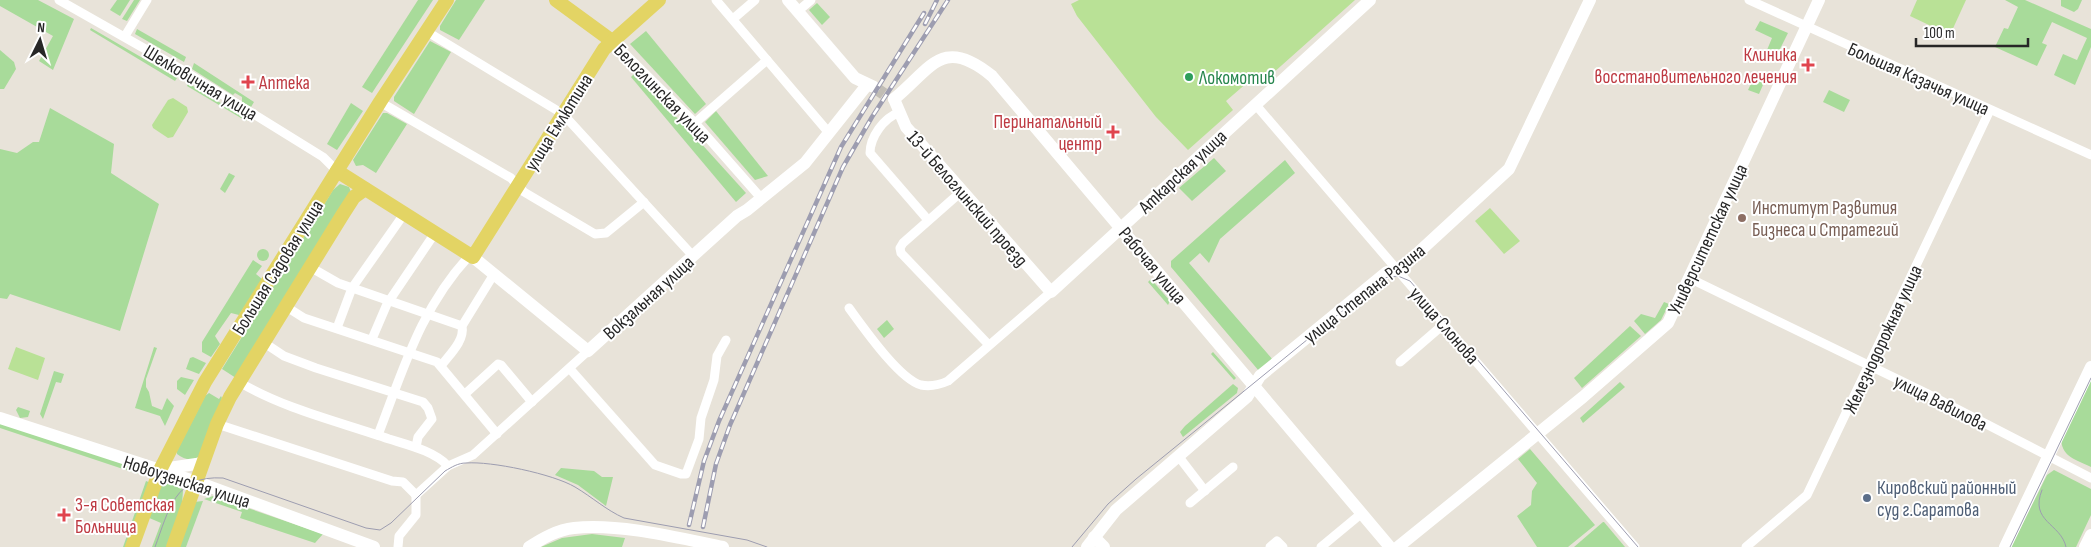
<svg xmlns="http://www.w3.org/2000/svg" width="2091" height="547" viewBox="0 0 2091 547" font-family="'Sofia Sans Condensed',sans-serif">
  <rect width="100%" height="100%" fill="#e8e3d9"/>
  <!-- green -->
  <g fill="#a8db9a">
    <polygon points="0,0 38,0 74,19 53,70 39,61 53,36 0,6"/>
    <polygon points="117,0 130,0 120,16 110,10"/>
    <polygon points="134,0 140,0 127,21 122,19"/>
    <polygon points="418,0 433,0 372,93 362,87"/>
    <polygon points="456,0 485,0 459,40 440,30 440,26"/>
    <polygon points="2005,0 2025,0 2091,29 2091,47 2075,85 2054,75 2063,54 2077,60 2087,38 2052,22 2042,43 2047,45 2037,66 1995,47 2004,28 2008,29 2018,7"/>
    <polygon points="2061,0 2082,0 2078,9 2074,12 2061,6"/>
    <polygon points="817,3 830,17 822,25 809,10"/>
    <polygon points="1760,21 1788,33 1777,55 1767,50 1772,38 1755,30"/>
    <polygon points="91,28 177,78 175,81 90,30"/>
    <polygon points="137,29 186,57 184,62 135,34"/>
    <polygon points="646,31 706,104 695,114 630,44"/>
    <polygon points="430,41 451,52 414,114 394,101 394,97"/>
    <polygon points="0,50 14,62 16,69 4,89 0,89"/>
    <polygon points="194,63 254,102 251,107 242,102 242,97 235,93 233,95 192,69"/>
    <polygon points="1756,73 1766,78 1759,94 1748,90"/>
    <polygon points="634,74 688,129 746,193 736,202 631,77"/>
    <polygon points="188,83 247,119 246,121 187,86"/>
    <polygon points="1829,90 1850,100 1844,112 1823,102"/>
    <polygon points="351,103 363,111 337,150 327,144"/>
    <polygon points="50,108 114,144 111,173 159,204 120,331 10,294 7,299 0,298 0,149 17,153 33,142 39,142"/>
    <polygon points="716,111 768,176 755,180 705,122"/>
    <polygon points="383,113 387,113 407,124 376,173 363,165 356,166 353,160"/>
    <polygon points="1214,158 1226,171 1192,201 1179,188"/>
    <polygon points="1285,160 1295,173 1220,239 1209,263 1200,253 1189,263 1274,361 1259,371 1171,267 1171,261"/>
    <polygon points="229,173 235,176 225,193 220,189"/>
    <polygon points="340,184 349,187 351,192 236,378 222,369 333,190"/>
    <circle cx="263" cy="255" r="6"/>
    <polygon points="253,260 262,266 256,274 262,279 239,315 231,313 215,336 220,344 211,357 202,352 202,342"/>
    <polygon points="1151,279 1170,301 1168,305 1148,282"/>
    <polygon points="1664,302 1669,304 1661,320 1645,334 1634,321 1641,314 1655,318"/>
    <polygon points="887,320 894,329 884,338 877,329"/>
    <polygon points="1630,326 1641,336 1582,388 1574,378"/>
    <polygon points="154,347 157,348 146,379 146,387 149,392 152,406 162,410 167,398 174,406 165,426 160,416 135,408"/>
    <polygon points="1213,352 1236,378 1234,380 1211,354"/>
    <polygon points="193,357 206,363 199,374 186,369 190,358"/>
    <polygon points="54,371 64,374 61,383 56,382 43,419 40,414"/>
    <polygon points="181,377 194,380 185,395 177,389 177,381"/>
    <path d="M2091,377V467C2075,459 2061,457 2061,437Z"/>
    <polygon points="1620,382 1625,387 1583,423 1580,418"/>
    <polygon points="1233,384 1238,388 1237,393 1183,437 1180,432 1185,426"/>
    <path d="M209,393L219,399L221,396L222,398L201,455C193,462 185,460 177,454V451L205,396Z"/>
    <polygon points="18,407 30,411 28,417 20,418 16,410"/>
    <polygon points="0,422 137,468 138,474 0,428"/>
    <polygon points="1530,449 1595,525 1568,547 1537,547 1517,516 1531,505 1532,491 1537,483 1518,459"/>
    <polygon points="561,468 594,471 602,477 613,477 606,506 578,485 555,475"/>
    <polygon points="2054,470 2091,489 2091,515 2076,547 2011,547 2047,475"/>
    <polygon points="165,479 175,482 183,490 182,505 167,547 152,547 161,523 147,517 162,480"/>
    <polygon points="146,481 151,483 129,547 123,547"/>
    <polygon points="213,496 323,534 315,543 240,518 242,512 204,499"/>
    <polygon points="203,501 186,547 178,547 194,502"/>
    <polygon points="1604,522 1625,547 1574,547 1603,522"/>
    <polygon points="592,534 625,538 622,547 541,547 562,538"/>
  </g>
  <!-- pitch -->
  <g fill="#b9e196">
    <polygon points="1079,0 1355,0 1263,82 1256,75 1226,101 1233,110 1188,150 1156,117 1077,16 1071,4"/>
    <polygon points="1917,0 1966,0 1950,35 1910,16"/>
    <polygon points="173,98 187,107 188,112 173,137 168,138 153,128 152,125 168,100"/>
    <polygon points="1490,208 1520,241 1504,254 1475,221"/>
    <polygon points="16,347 45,358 38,380 8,369"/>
  </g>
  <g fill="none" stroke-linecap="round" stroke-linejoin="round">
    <!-- secondary-tunnel -->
    <polyline stroke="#c1bdb5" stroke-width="12" stroke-dasharray="12 6" stroke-linecap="butt" points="874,87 888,97"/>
    <!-- street -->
    <g stroke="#fff" stroke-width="9">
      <polyline points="59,0 184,71 323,157 337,171"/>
      <polyline points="716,0 829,133"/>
      <polyline points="1749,0 2091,155"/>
      <polyline points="798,11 811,0"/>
      <polyline points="733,19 755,0"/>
      <polyline points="426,31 563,114 693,256"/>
      <polyline points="125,36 147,0"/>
      <polyline points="612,41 695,123 761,198"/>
      <polyline points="380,102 511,178 524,192 595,234 606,233 644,202"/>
      <polyline points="1255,104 1635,547"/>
      <path d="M898,113C884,118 870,137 870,153L928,220"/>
      <polyline points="695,123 767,60"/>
      <polyline points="962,191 903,243 900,248 901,253 988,344"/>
      <polyline points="310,267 338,283 462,326"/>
      <polyline points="1689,278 1926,393 2091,478"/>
      <polyline points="285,306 304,318 437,362 497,434"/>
      <path d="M849,308C863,327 899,379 921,385C931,387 939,385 948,381L1051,292"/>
      <polyline points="337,328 352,288 404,214"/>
      <polyline points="372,339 387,304 435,233"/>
      <polyline points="263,342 284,356 316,368 423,402 428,408 432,419 418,437 416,447"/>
      <polyline points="1400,362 1444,324"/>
      <path d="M441,366C449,355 465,341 462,326L494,274"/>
      <polyline points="570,369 655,465 681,474 686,474 699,439 701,418 714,380 717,356 726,340"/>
      <path d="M239,382C284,409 340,422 389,439C408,445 434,451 448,466"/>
      <polyline points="465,394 498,364 501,365 532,402"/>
      <polyline points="217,424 392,481 403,482 416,495"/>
      <path d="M378,435C404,368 420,309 470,255"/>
      <polyline points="1179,457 1205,491"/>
      <polyline points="416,495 448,466 473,455 588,351"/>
      <polyline points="1190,503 1233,467"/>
      <polyline points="398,547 399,536 416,515 416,495"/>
      <polyline points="1270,547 1277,541 1283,547"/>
      <polyline points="1321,547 1362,513"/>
      <polyline points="1746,547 1807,495 1990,110"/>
    </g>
    <!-- secondary -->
    <g stroke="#fff" stroke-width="12">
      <polyline points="788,0 855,78 874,87"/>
      <path d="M894,99C931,69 942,35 992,76L1390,547"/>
      <polyline points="894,99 906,127 1051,292 1370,0"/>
      <polyline points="473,257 588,351 737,216 747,210 805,163 867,85"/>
      <polyline points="0,418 197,482 374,547"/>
      <polyline points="162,469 203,463"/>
      <polyline points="1094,537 1104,547"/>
      <path d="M529,547C543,538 557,530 574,528C619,523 679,538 723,547"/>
      <polyline points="1087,547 1116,510 1247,397 1260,376 1387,272 1398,269 1408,262 1509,169 1590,0"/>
      <polyline points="1398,547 1583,397 1668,323 1819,0"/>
      <polyline points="2005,547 2091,367"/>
      <polyline points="2085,547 2091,535"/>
    </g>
    <!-- primary -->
    <g stroke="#e3d464" stroke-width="14">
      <polyline points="556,0 612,41"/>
      <polyline points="337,171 473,257 604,49 659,0"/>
      <polyline points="132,547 160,470 205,382 380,102 447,0"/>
      <polyline points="173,547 217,424 230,397 343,214 354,197 365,189"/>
    </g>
    <!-- tram -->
    <g stroke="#9d9db0" stroke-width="1">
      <path d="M2042,490C2029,522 2061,523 2066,547"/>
      <path d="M155,547C169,510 174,475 223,478L366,528L380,530L391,523L445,471C452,467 458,463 466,463C491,461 553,474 575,487C592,497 606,510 624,518L747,540L767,547"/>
      <polyline points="1072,547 1108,504 1136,479 1383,278 1398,276 1410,281 1638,547"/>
      <polyline points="2010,547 2091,378"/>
    </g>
    <defs>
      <g id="rail">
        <polyline points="925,24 937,0"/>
        <polyline points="689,525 704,461 719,421 841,147 924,13"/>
        <polyline points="703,527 716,464 730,425 843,167 872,117 948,0"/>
      </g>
    </defs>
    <!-- rail casing -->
    <use href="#rail" stroke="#9d9db0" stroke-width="4.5"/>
    <!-- rail -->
    <use href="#rail" stroke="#fff" stroke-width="2.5" stroke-dasharray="8" stroke-linecap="butt"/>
  </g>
  <!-- markers -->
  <g fill="#e0444e" stroke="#fff" stroke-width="2">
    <path d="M1805.5 57.5h5v5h5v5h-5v5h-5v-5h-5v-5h5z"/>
    <path d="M245.5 74.5h5v5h5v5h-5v5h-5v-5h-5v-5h5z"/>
    <path d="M1110.5 124.5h5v5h5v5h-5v5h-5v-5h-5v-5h5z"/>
    <path d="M61.5 507.5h5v5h5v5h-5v5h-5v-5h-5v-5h5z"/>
  </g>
  <circle fill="#2e9e5b" stroke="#fff" stroke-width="2" cx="1189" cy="77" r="5"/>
  <circle fill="#8d6e63" stroke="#fff" stroke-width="2" cx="1742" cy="218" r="5"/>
  <circle fill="#5c6f8a" stroke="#fff" stroke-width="2" cx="1867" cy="498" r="5"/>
  <g text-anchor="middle" stroke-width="4" stroke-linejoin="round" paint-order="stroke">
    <!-- health labels -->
    <g font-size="19" fill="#be3a42" stroke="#fff" text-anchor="end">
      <text x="1797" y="61">Клиника<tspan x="1797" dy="22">восстановительного лечения</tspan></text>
      <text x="259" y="89" text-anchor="start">Аптека</text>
      <text x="1102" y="128">Перинатальный<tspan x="1102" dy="22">центр</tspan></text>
      <text x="75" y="511" text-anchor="start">3-я Советская<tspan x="75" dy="22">Больница</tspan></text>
    </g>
    <!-- leisure labels -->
    <g font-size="19" fill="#27864d" stroke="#fff" text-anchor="start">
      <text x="1199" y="84">Локомотив</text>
    </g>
    <!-- street labels -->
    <g font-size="19" fill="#272727" stroke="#fff">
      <text transform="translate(1919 78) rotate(24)" y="7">Большая Казачья улица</text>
      <text transform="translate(201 82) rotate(31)" y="7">Шелковичная улица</text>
      <text transform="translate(663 93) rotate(46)" y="7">Белоглинская улица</text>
      <text transform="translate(558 122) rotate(-58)" y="7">улица Емлютина</text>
      <text transform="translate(1182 171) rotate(-43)" y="7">Аткарская улица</text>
      <text transform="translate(968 198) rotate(49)" y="7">13-й Белоглинский проезд</text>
      <text transform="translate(1707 239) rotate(-65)" y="7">Университетская улица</text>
      <text transform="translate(1153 265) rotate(50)" y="7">Рабочая улица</text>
      <text transform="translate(277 267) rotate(-58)" y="7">Большая Садовая улица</text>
      <text transform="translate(1364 293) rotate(-38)" y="7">улица Степана Разина</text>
      <text transform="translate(648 297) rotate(-42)" y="7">Вокзальная улица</text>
      <text transform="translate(1445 325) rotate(49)" y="7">улица Слонова</text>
      <text transform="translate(1882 339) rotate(-65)" y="7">Железнодорожная улица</text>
      <text transform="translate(1941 402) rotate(27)" y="7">улица Вавилова</text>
      <text transform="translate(187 481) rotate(18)" y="7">Новоузенская улица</text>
    </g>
    <!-- education labels -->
    <g font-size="19" fill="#785e54" stroke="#fff" text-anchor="start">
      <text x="1752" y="214">Институт Развития<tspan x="1752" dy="22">Бизнеса и Стратегий</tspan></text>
    </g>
    <!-- service labels -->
    <g font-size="19" fill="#4e5e75" stroke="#fff" text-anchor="start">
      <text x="1877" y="494">Кировский районный<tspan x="1877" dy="22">суд г.Саратова</tspan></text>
    </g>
  </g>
  <!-- north arrow -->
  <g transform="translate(40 40) rotate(5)" stroke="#ffffff" stroke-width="4" paint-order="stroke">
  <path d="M0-4L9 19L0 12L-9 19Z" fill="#272727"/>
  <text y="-8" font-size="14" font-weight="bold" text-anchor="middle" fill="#272727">N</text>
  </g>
  <!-- scale -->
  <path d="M1916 38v8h112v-8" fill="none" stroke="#272727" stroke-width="2.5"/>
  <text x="1924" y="38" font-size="15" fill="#272727" stroke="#ffffff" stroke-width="4" paint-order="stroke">100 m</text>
</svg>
